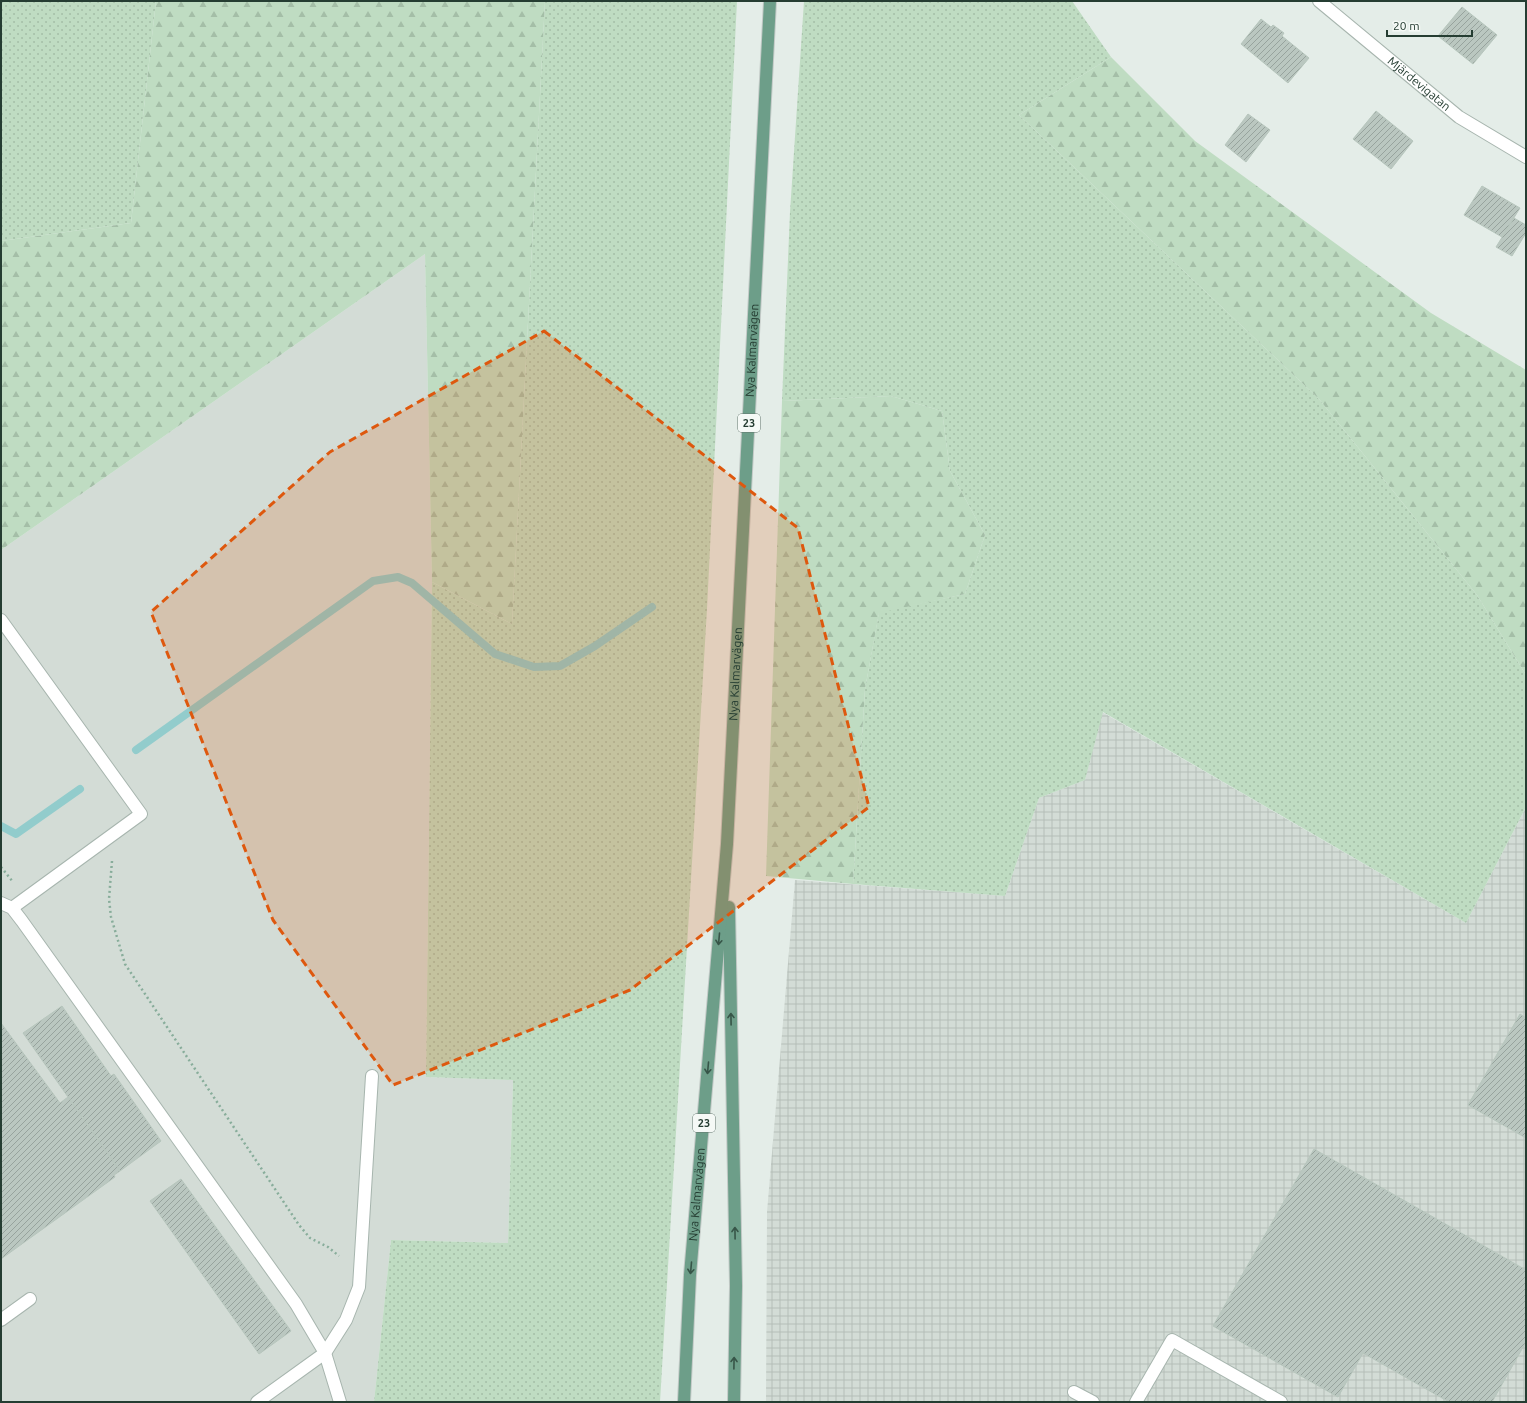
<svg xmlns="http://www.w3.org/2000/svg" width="1527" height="1403" viewBox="0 0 1527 1403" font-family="Ubuntu,sans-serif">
  <defs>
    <pattern id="industrial-grid" width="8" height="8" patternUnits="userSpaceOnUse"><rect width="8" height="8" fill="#d3dcd6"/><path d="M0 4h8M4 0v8" fill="none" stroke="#b5beb8"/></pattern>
    <pattern id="grass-dots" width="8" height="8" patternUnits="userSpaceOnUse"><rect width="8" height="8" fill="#bfdcc2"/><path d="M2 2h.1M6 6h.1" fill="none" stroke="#a4bea7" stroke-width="1.8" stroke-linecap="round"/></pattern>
    <pattern id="forest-firs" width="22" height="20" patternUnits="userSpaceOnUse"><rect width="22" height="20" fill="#bfdcc2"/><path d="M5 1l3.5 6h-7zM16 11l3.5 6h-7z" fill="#a4bea7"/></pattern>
    <pattern id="building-hatch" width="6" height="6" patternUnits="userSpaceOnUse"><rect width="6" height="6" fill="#bac7c0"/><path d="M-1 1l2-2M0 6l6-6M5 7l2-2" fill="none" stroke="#97a39d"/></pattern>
  </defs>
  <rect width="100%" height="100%" fill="#e4ede8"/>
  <!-- built -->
  <polygon fill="#d3dcd6" points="425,254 432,582 426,1077 513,1080 508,1243 391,1240 374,1402 1,1402 1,550"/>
  <!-- industrial -->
  <polygon fill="url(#industrial-grid)" points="1102,712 1466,923 1526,807 1526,1402 766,1402 767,1212 795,880 1005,896 1039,798 1085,780"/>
  <!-- grass -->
  <g fill="url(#grass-dots)">
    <polygon points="1,1 156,1 131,223 1,241"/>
    <polygon points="545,1 737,1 707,609 660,1402 374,1402 391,1240 508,1243 513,1080 426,1077 432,582 512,624"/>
    <polygon points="804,1 1072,1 1111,57 1019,115 1319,399 1477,595 1526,675 1526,807 1466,923 1103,712 1085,780 1039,798 1005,896 853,884 865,689 879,612 965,594 985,535 950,471 942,411 891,396 782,401 790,212"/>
  </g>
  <!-- forest -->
  <g fill="url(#forest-firs)">
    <polygon points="156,1 545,1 512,624 432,582 425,254 1,550 1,241 131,223"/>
    <polygon points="1111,57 1195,141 1431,313 1526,370 1526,675 1477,595 1319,399 1019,115"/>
    <polygon points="891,396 942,411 950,471 985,535 965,594 879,613 865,689 853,884 766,876 782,401"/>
  </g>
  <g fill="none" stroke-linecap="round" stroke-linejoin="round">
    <!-- stream -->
    <g stroke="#92cccc" stroke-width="8">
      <polyline points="136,750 373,581 398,577 412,583 495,654 534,667 560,666 595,646 652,607"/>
      <polyline points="1,826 16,834 80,789"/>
    </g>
  </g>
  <!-- building -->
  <g fill="url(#building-hatch)" stroke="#b7c6bd">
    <polygon points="1462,7 1497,35 1473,64 1438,36"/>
    <polygon points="1261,19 1271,27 1273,25 1284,33 1282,36 1309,58 1288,83 1241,44"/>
    <polygon points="1376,111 1413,141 1391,169 1353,139"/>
    <polygon points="1248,114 1270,130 1246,162 1225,145"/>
    <polygon points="1482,186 1520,208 1502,237 1464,215"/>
    <polygon points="1514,218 1526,225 1526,233 1512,256 1496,247"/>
    <polygon points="62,1006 111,1076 114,1074 161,1141 120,1171 23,1033"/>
    <polygon points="1520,1014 1526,1018 1526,1138 1468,1105"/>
    <polygon points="1,1023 60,1103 68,1097 120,1171 114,1175 115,1177 1,1259"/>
    <polygon points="1314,1149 1526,1270 1526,1342 1492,1402 1449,1402 1363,1353 1338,1397 1213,1326"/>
    <polygon points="181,1179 291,1331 259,1354 150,1201"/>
  </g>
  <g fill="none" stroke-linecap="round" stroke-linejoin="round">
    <defs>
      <g id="service">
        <polyline points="1,620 141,814 12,908"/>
        <polyline points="1,903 12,908 22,921 296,1304 325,1353 340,1402"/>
        <polyline points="1,1320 30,1299"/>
        <polyline points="1074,1392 1093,1402"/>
        <polyline points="257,1402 325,1353 346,1320 359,1287 372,1076"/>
        <polyline points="1136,1402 1172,1340 1281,1402"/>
      </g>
      <g id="minor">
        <path id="s1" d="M1319,1L1459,117L1526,157"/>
      </g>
      <g id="primary">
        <polyline points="729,907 736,1286 734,1402"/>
        <path id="s2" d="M684,1402L690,1275L727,844L770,1"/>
      </g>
    </defs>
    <!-- service casing -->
    <use href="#service" stroke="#a7b5ae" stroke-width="14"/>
    <!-- minor casing -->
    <use href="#minor" stroke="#a7b5ae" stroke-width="14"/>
    <!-- primary casing -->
    <use href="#primary" stroke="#c2c9c6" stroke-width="14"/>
    <!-- path -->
    <g stroke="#88ad9b" stroke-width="2.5" stroke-dasharray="2 3" stroke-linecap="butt">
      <polyline points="112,861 109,899 111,917 125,964 299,1225 310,1238 328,1247 339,1256"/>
      <polyline points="1,867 13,882"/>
    </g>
    <!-- service -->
    <use href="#service" stroke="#fff" stroke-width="12"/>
    <!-- minor -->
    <use href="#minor" stroke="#fff" stroke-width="12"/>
    <!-- primary -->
    <use href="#primary" stroke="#6d9e89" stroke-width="12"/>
  </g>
  <!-- one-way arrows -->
  <defs><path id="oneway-shaft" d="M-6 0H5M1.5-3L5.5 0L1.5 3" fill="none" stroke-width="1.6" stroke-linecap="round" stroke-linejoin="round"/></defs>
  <g stroke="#375548">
    <use href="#oneway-shaft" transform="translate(719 939) rotate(95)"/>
    <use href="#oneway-shaft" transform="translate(731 1019) rotate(-91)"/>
    <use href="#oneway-shaft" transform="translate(708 1068) rotate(95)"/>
    <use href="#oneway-shaft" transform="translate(735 1233) rotate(-91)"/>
    <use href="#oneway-shaft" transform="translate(691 1268) rotate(95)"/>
    <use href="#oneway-shaft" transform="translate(734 1363) rotate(-89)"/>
  </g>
  <!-- marked area -->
  <path fill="#de580e" fill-opacity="0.2" stroke="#de580e" stroke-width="3" stroke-dasharray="8 5" stroke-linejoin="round" d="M544,331L798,528L869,807L630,990L393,1085L273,920L151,612L330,452Z"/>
  <g text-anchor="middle" stroke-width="3" stroke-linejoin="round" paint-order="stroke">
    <!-- shield labels -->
    <g fill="#f5f9f6" stroke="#63756d" stroke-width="1">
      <rect x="738" y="414" width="22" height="18" rx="3"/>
      <rect x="693" y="1114" width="22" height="18" rx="3"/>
    </g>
    <g font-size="11" font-weight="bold" fill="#253d32">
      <text x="749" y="427">23</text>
      <text x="704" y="1127">23</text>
    </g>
    <!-- street labels -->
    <g font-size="12" fill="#253d32" stroke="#f5f9f6">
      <text dy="4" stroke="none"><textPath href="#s1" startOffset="130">Mjärdevigatan</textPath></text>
      <text dy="4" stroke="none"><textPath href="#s2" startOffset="1054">Nya Kalmarvägen</textPath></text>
      <text dy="4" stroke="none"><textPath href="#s2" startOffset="730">Nya Kalmarvägen</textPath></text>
      <text dy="4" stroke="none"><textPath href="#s2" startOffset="208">Nya Kalmarvägen</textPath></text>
    </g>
  </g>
  <!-- border -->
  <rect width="1527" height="1403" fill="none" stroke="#253d32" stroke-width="4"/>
  <!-- scale -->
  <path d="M1387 30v6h85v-6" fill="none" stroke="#253d32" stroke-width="2"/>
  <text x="1393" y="30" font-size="12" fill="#253d32" stroke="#f5f9f6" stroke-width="3" paint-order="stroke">20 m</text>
</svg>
